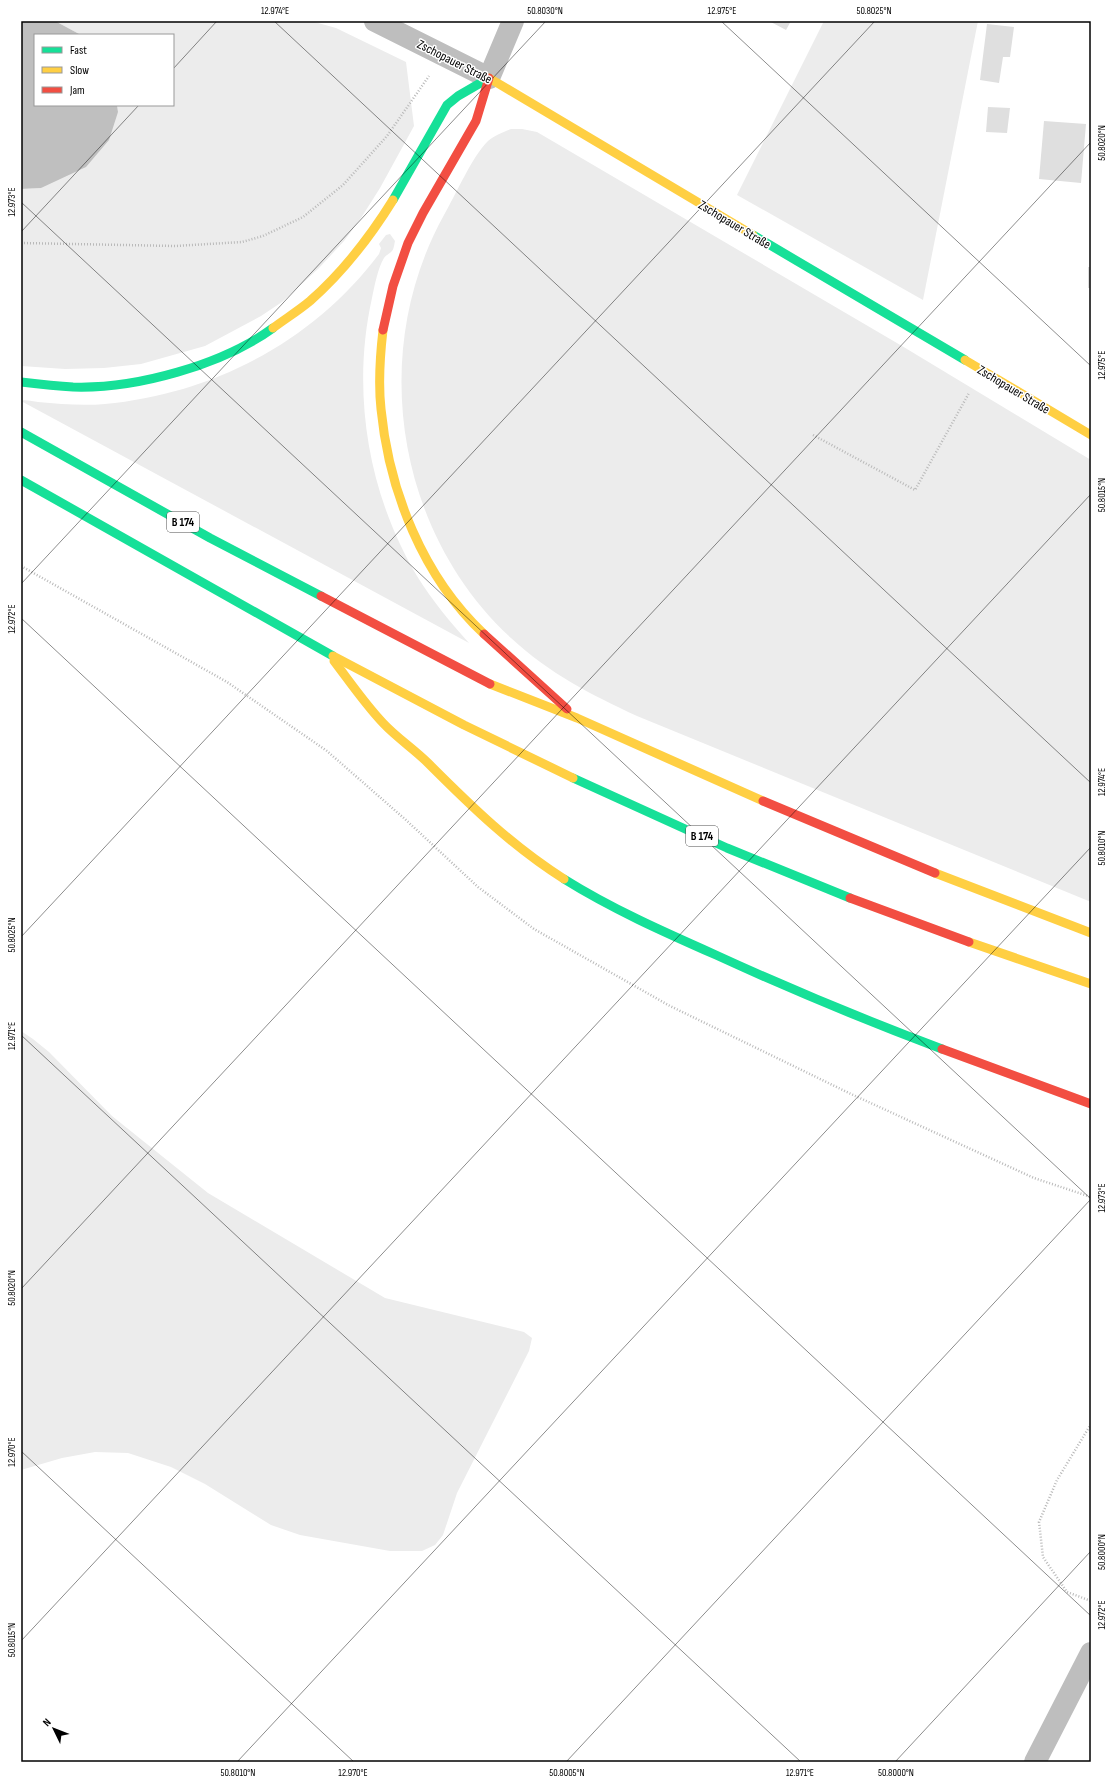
<svg xmlns="http://www.w3.org/2000/svg" width="1112" height="1783" viewBox="0 0 1112 1783" font-family="'Sofia Sans Condensed',sans-serif">
  <rect width="100%" height="100%" fill="#fff"/>
  <!-- green -->
  <g fill="#ececec">
    <polygon points="55,21 311,21 336,28 406,62 414,126 380,188 361,218 344,241 319,268 282,302 261,316 205,346 141,364 104,368 65,369 21,366 21,189 41,188 118,112 117,105 173,105 173,35 81,35"/>
    <polygon points="824,21 978,21 923,300 737,195"/>
    <path d="M511,129H522L537,132L902,346L1091,460V902L637,716C590,694 550,674 511,638C396,532 368,352 444,215C455,196 473,155 488,141C495,135 503,132 511,129Z"/>
    <path d="M390,234L395,241C394,245 394,250 391,252C389,254 386,255 384,258C378,267 374,288 372,298C351,392 368,494 417,576C432,600 450,622 469,643L21,401C24,399 33,401 38,402C60,404 83,406 105,404C213,394 314,341 379,254L381,248L379,244L386,235Z"/>
    <polygon points="21,1031 33,1039 49,1052 112,1116 208,1193 385,1298 524,1332 532,1338 529,1351 457,1493 443,1535 435,1545 422,1551 390,1551 300,1535 271,1525 205,1484 171,1467 128,1453 95,1452 62,1458 21,1470"/>
  </g>
  <!-- water -->
  <polygon fill="#bfbfbf" points="21,21 55,21 81,35 35,35 35,105 117,105 118,112 109,140 86,167 41,188 21,189"/>
  <!-- building -->
  <g fill="#dfdfdf">
    <polygon points="769,21 791,21 786,30"/>
    <polygon points="987,24 1014,27 1010,57 1003,57 999,83 980,80"/>
    <polygon points="988,107 1010,108 1007,133 986,132"/>
    <polygon points="1044,121 1086,124 1081,183 1039,179"/>
    <rect x="1088" y="267" width="3" height="21"/>
  </g>
  <g fill="none" stroke-linecap="round" stroke-linejoin="round">
    <!-- path -->
    <g stroke="#b9b9b9" stroke-width="2.5" stroke-dasharray="1 2" stroke-linecap="butt">
      <polyline points="21,243 175,246 242,242 263,236 303,217 343,185 387,136 429,76"/>
      <polyline points="813,435 915,490 969,393"/>
      <polyline points="21,566 227,682 327,751 406,820 478,887 534,929 670,1006 851,1094 1034,1178 1091,1197"/>
      <polyline points="1091,1424 1057,1480 1039,1522 1043,1557 1067,1592 1091,1601"/>
    </g>
    <!-- street -->
    <g stroke="#bebebe" stroke-width="22">
      <polyline points="375,21 489,78 513,21"/>
      <polyline points="1035,1762 1091,1653"/>
    </g>
    <!-- fast -->
    <g stroke="#16e098" stroke-width="9">
      <polyline points="393,200 447,105 458,96 489,78"/>
      <polyline points="753,235 965,360"/>
      <path d="M21,382C38,384 56,386 73,387C136,389 222,365 273,328"/>
      <polyline points="21,432 210,538 321,596"/>
      <polyline points="21,480 333,656"/>
      <polyline points="573,778 727,848 850,898"/>
      <path d="M564,879C612,909 664,932 716,955C790,989 865,1020 942,1049"/>
    </g>
    <!-- slow -->
    <g stroke="#ffcf43" stroke-width="9">
      <polyline points="489,78 753,235"/>
      <path d="M273,328C285,319 298,311 310,301C343,272 370,237 393,200"/>
      <path d="M383,330C380,356 378,382 381,409C389,491 423,577 484,634"/>
      <polyline points="965,360 1091,435"/>
      <polyline points="333,656 464,725 573,778"/>
      <path d="M334,661C350,682 365,704 383,723C397,738 414,749 428,763C472,807 512,846 564,879"/>
      <polyline points="490,684 577,718 763,801"/>
      <polyline points="935,873 1091,933"/>
      <polyline points="969,942 1091,984"/>
    </g>
    <!-- jam -->
    <g stroke="#f24e42" stroke-width="9">
      <polyline points="383,330 393,286 408,243 423,213 476,121 489,78"/>
      <polyline points="321,596 490,684"/>
      <polyline points="484,634 567,709"/>
      <polyline points="763,801 935,873"/>
      <polyline points="850,898 969,942"/>
      <polyline points="942,1049 1091,1104"/>
    </g>
  </g>
  <!-- ticks -->
  <path fill="none" stroke="#000" stroke-width="1" stroke-opacity="0.45" d="M274,21L1091,783M721,21L1091,366M173,69L217,21M21,202L1091,1199M21,232L139,105M21,584L546,21M21,618L1091,1616M21,937L875,21M21,1035L801,1762M21,1289L1091,142M21,1451L354,1762M21,1641L1091,494M237,1762L1091,847M566,1762L1091,1199M895,1762L1091,1551"/>
  <g text-anchor="middle" stroke-width="3" stroke-linejoin="round" paint-order="stroke">
    <!-- shield labels -->
    <g fill="#fff" stroke="#4c4c4c" stroke-width="1">
      <rect x="167" y="512" width="32" height="20" rx="3"/>
      <rect x="686" y="826" width="32" height="20" rx="3"/>
    </g>
    <g font-size="12" font-weight="bold" fill="#000">
      <text x="183" y="526">B 174</text>
      <text x="702" y="840">B 174</text>
    </g>
    <!-- street labels -->
    <g font-size="13" fill="#000" stroke="#fff">
      <text transform="translate(455 61) rotate(27)" y="5">Zschopauer Straße</text>
      <text transform="translate(735 224) rotate(31)" y="5">Zschopauer Straße</text>
      <text transform="translate(1014 389) rotate(31)" y="5">Zschopauer Straße</text>
    </g>
  </g>
  <!-- border -->
  <rect width="1112" height="1783" fill="none" stroke="#ffffff" stroke-width="44"/>
  <!-- legend -->
  <rect x="34" y="34" width="140" height="72" fill="#ffffff" stroke="#999999"/>
  <rect x="42" y="47" width="20" height="6" fill="#16e098" stroke="#999999"/>
  <text x="70" y="54" font-size="12" fill="#000000">Fast</text>
  <rect x="42" y="67" width="20" height="6" fill="#ffcf43" stroke="#999999"/>
  <text x="70" y="74" font-size="12" fill="#000000">Slow</text>
  <rect x="42" y="87" width="20" height="6" fill="#f24e42" stroke="#999999"/>
  <text x="70" y="94" font-size="12" fill="#000000">Jam</text>
  <!-- north arrow -->
  <g transform="translate(54 1729) rotate(313)" stroke="#ffffff" stroke-width="3" paint-order="stroke">
  <path d="M0-3L7 15L0 10L-7 15Z" fill="#000000"/>
  <text y="-6" font-size="11" font-weight="bold" text-anchor="middle" fill="#000000">N</text>
  </g>
  <rect x="22" y="22" width="1068" height="1739" fill="none" stroke="#000" stroke-width="1.5"/>
  <g font-size="10" text-anchor="middle" fill="#000">
    <text x="275" y="14">12.974°E</text>
    <text x="545" y="14">50.8030°N</text>
    <text x="722" y="14">12.975°E</text>
    <text x="874" y="14">50.8025°N</text>
    <text transform="translate(1101 143) rotate(-90)" y="4">50.8020°N</text>
    <text transform="translate(11 202) rotate(-90)" y="4">12.973°E</text>
    <text transform="translate(1101 365) rotate(-90)" y="4">12.975°E</text>
    <text transform="translate(1101 495) rotate(-90)" y="4">50.8015°N</text>
    <text transform="translate(11 619) rotate(-90)" y="4">12.972°E</text>
    <text transform="translate(1101 782) rotate(-90)" y="4">12.974°E</text>
    <text transform="translate(1101 848) rotate(-90)" y="4">50.8010°N</text>
    <text transform="translate(11 935) rotate(-90)" y="4">50.8025°N</text>
    <text transform="translate(11 1036) rotate(-90)" y="4">12.971°E</text>
    <text transform="translate(1101 1198) rotate(-90)" y="4">12.973°E</text>
    <text transform="translate(11 1288) rotate(-90)" y="4">50.8020°N</text>
    <text transform="translate(11 1452) rotate(-90)" y="4">12.970°E</text>
    <text transform="translate(1101 1552) rotate(-90)" y="4">50.8000°N</text>
    <text transform="translate(1101 1615) rotate(-90)" y="4">12.972°E</text>
    <text transform="translate(11 1640) rotate(-90)" y="4">50.8015°N</text>
    <text x="238" y="1776">50.8010°N</text>
    <text x="353" y="1776">12.970°E</text>
    <text x="567" y="1776">50.8005°N</text>
    <text x="800" y="1776">12.971°E</text>
    <text x="896" y="1776">50.8000°N</text>
  </g>
</svg>
